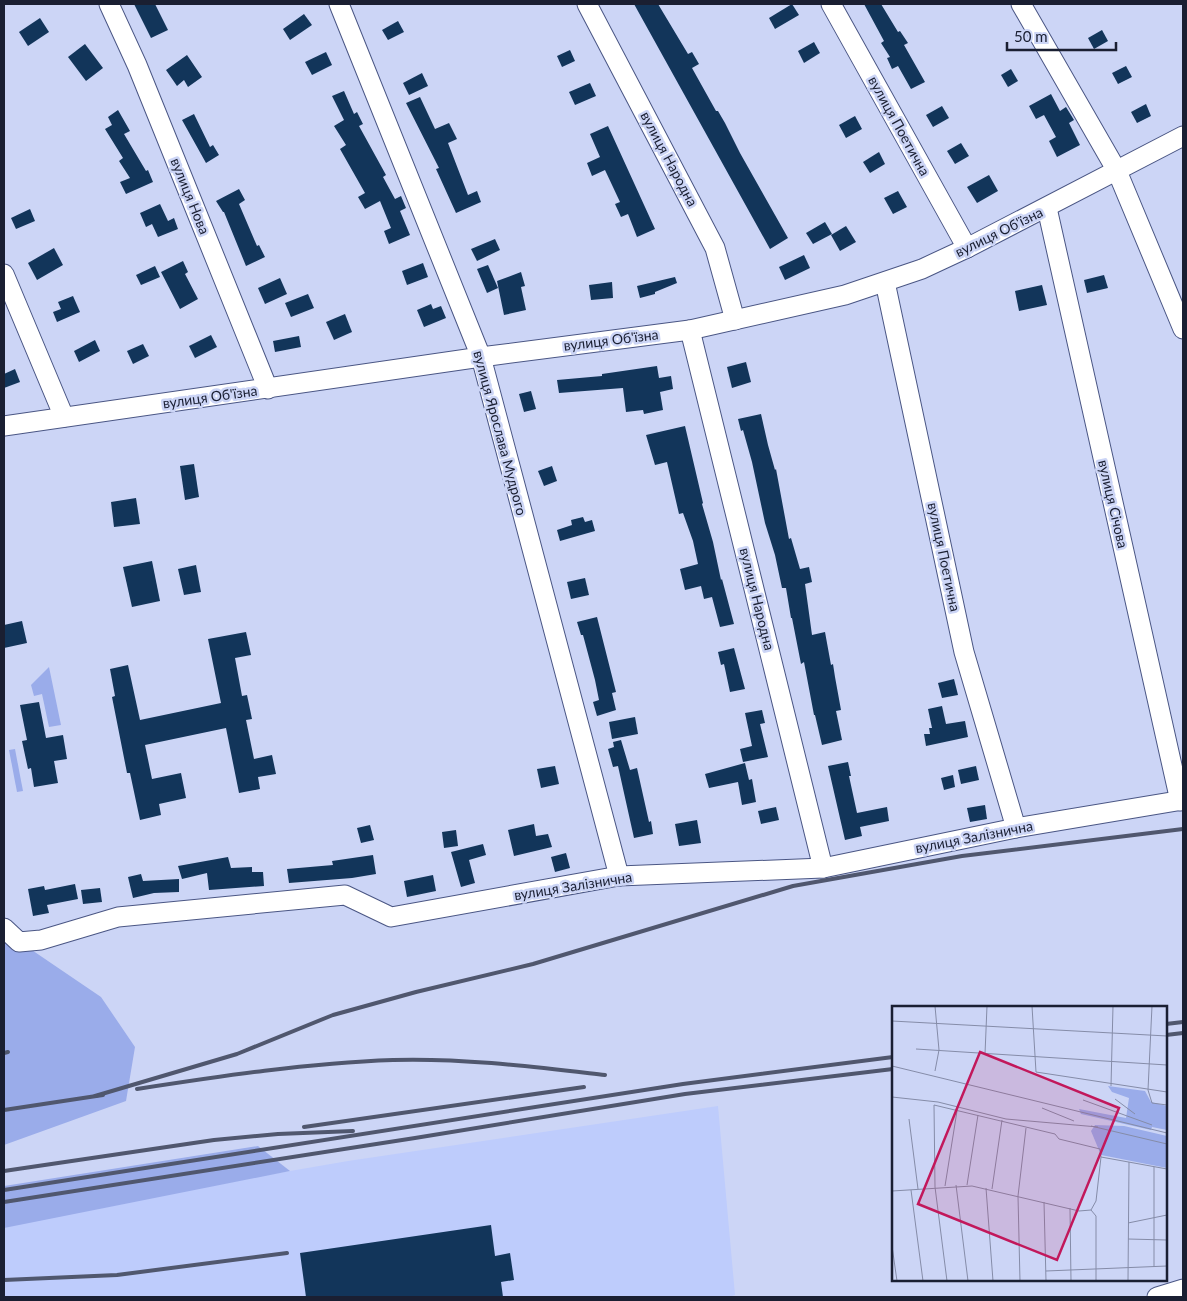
<svg xmlns="http://www.w3.org/2000/svg" width="1187" height="1301" viewBox="0 0 1187 1301" font-family="Lato,sans-serif">
  <rect width="100%" height="100%" fill="#ccd5f6"/>
  <!-- built -->
  <polygon fill="#beccfc" points="718,1106 735,1295 729,1297 4,1297 4,1223 34,1215 348,1161"/>
  <!-- green -->
  <g fill="#9aacea">
    <polygon points="49,667 61,725 49,727 42,694 34,696 31,685"/>
    <polygon points="15,749 23,791 17,792 9,750"/>
    <polygon points="4,921 20,942 101,997 135,1047 126,1101 4,1145"/>
    <polygon points="258,1146 290,1171 4,1228 4,1186"/>
  </g>
  <!-- building -->
  <g fill="#12355a">
    <polygon points="134,4 155,4 168,30 151,38"/>
    <polygon points="634,4 658,4 688,54 692,52 699,64 692,68 716,111 718,111 725,123 740,153 788,238 770,249"/>
    <polygon points="792,4 799,15 775,29 769,18"/>
    <polygon points="864,4 881,4 898,32 900,31 908,43 904,45 925,82 911,89 898,66 892,69 887,58 890,57 881,43 884,41"/>
    <polygon points="304,14 312,25 290,40 283,29"/>
    <polygon points="40,18 49,32 28,46 19,32"/>
    <polygon points="398,21 404,32 388,40 382,30"/>
    <polygon points="1102,30 1108,41 1094,49 1088,38"/>
    <polygon points="814,42 820,53 804,63 798,51"/>
    <polygon points="85,44 103,68 86,81 68,57"/>
    <polygon points="570,50 575,61 562,67 557,56"/>
    <polygon points="326,52 332,65 312,75 305,62"/>
    <polygon points="187,55 202,77 188,87 184,80 177,86 166,70"/>
    <polygon points="1126,66 1132,77 1118,84 1112,73"/>
    <polygon points="1011,69 1018,81 1008,87 1001,75"/>
    <polygon points="422,73 428,86 409,95 403,83"/>
    <polygon points="590,83 596,96 575,105 569,92"/>
    <polygon points="344,91 354,114 357,112 363,124 359,126 386,175 383,177 395,199 401,196 406,208 400,211 410,235 389,244 384,231 391,228 380,201 365,209 358,197 365,193 340,149 346,145 334,126 344,120 332,96"/>
    <polygon points="1051,94 1060,111 1066,107 1074,120 1069,123 1080,145 1057,157 1049,141 1056,137 1044,115 1036,119 1029,106"/>
    <polygon points="420,97 435,129 449,123 457,139 448,143 468,195 477,191 481,202 456,213 436,169 439,168 406,103"/>
    <polygon points="1146,104 1151,116 1137,123 1131,112"/>
    <polygon points="942,106 949,118 933,127 926,115"/>
    <polygon points="118,110 130,131 124,134 146,171 148,170 153,182 126,194 120,182 130,178 119,161 123,158 105,129 112,125 108,117"/>
    <polygon points="194,114 210,147 213,145 219,155 206,163 182,120"/>
    <polygon points="855,116 862,129 846,138 839,125"/>
    <polygon points="608,126 655,229 637,237 628,214 621,217 615,204 620,202 605,170 592,176 587,163 600,157 590,134"/>
    <polygon points="961,143 969,156 955,164 947,151"/>
    <polygon points="879,152 885,164 870,173 863,162"/>
    <polygon points="989,175 998,191 977,203 967,187"/>
    <polygon points="239,189 245,200 239,204 257,246 259,245 265,257 246,266 224,212 223,212 216,201"/>
    <polygon points="898,191 907,207 893,214 884,198"/>
    <polygon points="160,204 168,221 174,218 178,229 158,237 152,224 146,227 140,213"/>
    <polygon points="30,209 35,221 16,229 11,218"/>
    <polygon points="825,222 832,234 813,244 806,233"/>
    <polygon points="846,226 856,242 840,251 831,235"/>
    <polygon points="495,239 500,250 477,261 471,249"/>
    <polygon points="54,248 63,265 37,280 28,263"/>
    <polygon points="804,255 810,268 785,280 779,267"/>
    <polygon points="183,261 188,272 185,274 198,299 180,309 161,272"/>
    <polygon points="423,263 428,277 407,285 402,271"/>
    <polygon points="488,265 498,288 487,293 477,269"/>
    <polygon points="155,266 160,277 141,285 136,275"/>
    <polygon points="521,272 525,286 521,287 526,310 504,315 497,281"/>
    <polygon points="1104,275 1108,288 1087,293 1084,280"/>
    <polygon points="675,277 677,283 655,292 655,294 640,298 637,286"/>
    <polygon points="280,278 287,294 265,304 258,288"/>
    <polygon points="612,282 613,298 591,300 589,285"/>
    <polygon points="1042,285 1047,305 1019,311 1015,291"/>
    <polygon points="308,294 314,308 291,317 285,303"/>
    <polygon points="73,296 80,312 57,322 53,312 61,309 58,302"/>
    <polygon points="431,304 433,309 441,306 446,318 424,327 417,310"/>
    <polygon points="345,314 352,332 334,340 326,322"/>
    <polygon points="211,335 217,347 195,358 189,346"/>
    <polygon points="299,336 301,347 275,352 273,341"/>
    <polygon points="95,340 100,351 79,362 74,351"/>
    <polygon points="143,344 149,356 133,364 127,351"/>
    <polygon points="746,362 751,382 732,388 727,367"/>
    <polygon points="657,366 659,378 671,376 673,389 660,392 663,410 644,414 643,410 626,412 623,388 559,393 557,380 602,376 602,374"/>
    <polygon points="15,369 20,382 4,388 4,374"/>
    <polygon points="531,391 536,409 524,412 519,394"/>
    <polygon points="761,414 768,445 775,470 776,469 789,539 791,538 800,569 809,567 812,582 805,584 812,635 825,632 831,665 833,664 835,677 841,710 836,711 842,740 822,745 815,715 814,715 804,662 801,664 792,618 791,618 786,588 782,588 775,555 765,523 752,462 743,430 741,431 738,419"/>
    <polygon points="685,426 703,503 702,504 713,542 721,580 722,579 734,624 720,627 712,597 704,599 701,586 685,590 680,569 698,564 693,541 683,513 679,514 667,462 655,465 646,435"/>
    <polygon points="194,464 199,497 185,500 180,466"/>
    <polygon points="552,466 557,481 544,486 538,471"/>
    <polygon points="136,498 140,524 114,527 111,502"/>
    <polygon points="583,517 585,522 592,520 595,531 560,541 557,530 572,525 571,520"/>
    <polygon points="152,561 160,601 132,607 123,567"/>
    <polygon points="196,565 201,592 184,595 178,569"/>
    <polygon points="585,578 589,595 571,599 567,582"/>
    <polygon points="597,617 616,692 612,693 616,710 597,716 593,702 599,700 595,680 583,635 581,635 577,622"/>
    <polygon points="22,621 27,643 4,648 4,625"/>
    <polygon points="246,632 251,655 235,658 242,696 247,695 252,719 246,720 254,759 272,755 276,774 258,777 260,789 239,793 226,728 145,745 152,779 181,773 186,798 159,804 161,815 140,820 130,773 127,773 112,697 115,696 110,669 128,665 140,720 221,703 208,639"/>
    <polygon points="734,648 745,689 730,692 724,664 721,665 718,652"/>
    <polygon points="954,679 958,695 942,698 938,683"/>
    <polygon points="39,702 46,738 63,735 67,759 54,761 58,783 34,787 31,768 28,769 22,741 27,740 20,705"/>
    <polygon points="942,706 946,724 965,721 968,737 926,746 924,734 930,734 929,728 932,728 928,709"/>
    <polygon points="762,710 765,723 760,724 768,757 743,762 740,749 752,746 745,713"/>
    <polygon points="635,717 638,734 612,739 609,722"/>
    <polygon points="621,740 630,770 637,768 649,822 651,821 653,834 634,838 618,766 613,767 608,749 614,747 613,742"/>
    <polygon points="848,762 851,776 849,776 857,813 887,807 889,821 860,827 862,836 845,840 828,766"/>
    <polygon points="745,763 749,780 752,779 756,802 742,805 738,782 709,788 705,774"/>
    <polygon points="555,766 559,784 541,788 537,769"/>
    <polygon points="976,766 979,780 961,784 958,770"/>
    <polygon points="953,775 955,787 944,790 941,778"/>
    <polygon points="985,805 987,819 970,822 967,808"/>
    <polygon points="776,807 779,820 761,824 758,811"/>
    <polygon points="697,820 701,843 679,846 675,824"/>
    <polygon points="534,824 536,836 548,834 552,847 514,856 508,830"/>
    <polygon points="370,825 374,840 361,843 357,828"/>
    <polygon points="456,830 458,846 444,848 442,832"/>
    <polygon points="483,844 486,855 469,860 475,883 461,887 451,852"/>
    <polygon points="566,853 570,868 555,872 551,857"/>
    <polygon points="373,855 376,874 352,878 289,883 287,869 333,865 332,861"/>
    <polygon points="228,857 231,868 252,867 252,872 263,872 264,886 209,890 207,873 182,879 178,866"/>
    <polygon points="141,874 143,881 179,879 179,892 154,893 133,898 128,877"/>
    <polygon points="433,875 436,891 407,897 404,881"/>
    <polygon points="75,884 78,899 47,905 49,913 33,916 28,889 44,886 45,890"/>
    <polygon points="100,888 102,902 83,904 81,890"/>
    <polygon points="491,1225 495,1256 510,1253 514,1280 501,1282 503,1297 306,1297 300,1253"/>
  </g>
  <g fill="none" stroke-linecap="round" stroke-linejoin="round">
    <defs>
      <g id="minor">
        <polyline points="109,4 137,65 268,389"/>
        <polyline points="339,4 481,357 619,876"/>
        <polyline points="587,4 715,248 735,320"/>
        <polyline points="831,4 967,248"/>
        <polyline points="1021,4 1117,171 1183,329"/>
        <polyline points="1047,208 1180,801"/>
        <polyline points="4,274 64,417"/>
        <polyline points="885,282 964,652 1016,828"/>
        <polyline points="690,330 823,868"/>
        <polyline points="4,426 481,357 690,330 845,295 922,269 967,248 1183,136"/>
        <polyline points="4,928 19,942 41,940 118,917 345,895 391,917 619,876 823,868 1016,828 1183,800"/>
        <polyline points="1157,1297 1183,1289"/>
      </g>
    </defs>
    <!-- minor casing -->
    <use href="#minor" stroke="#4a5684" stroke-width="21"/>
    <!-- minor -->
    <use href="#minor" stroke="#fff" stroke-width="19"/>
    <!-- rail -->
    <g stroke="#50576e" stroke-width="4">
      <polyline points="1166,1024 1183,1022"/>
      <polyline points="1166,1035 1183,1033"/>
      <polyline points="4,1053 8,1052"/>
      <path d="M137,1089C222,1076 307,1063 393,1060C464,1058 535,1067 605,1075"/>
      <polyline points="95,1096 237,1054 333,1015 416,992 533,964 793,886 962,856 1183,829"/>
      <polyline points="4,1110 103,1095"/>
      <polyline points="304,1127 584,1087"/>
      <polyline points="4,1171 214,1140 278,1134 353,1131"/>
      <polyline points="4,1190 683,1084 893,1057"/>
      <polyline points="4,1202 415,1138 685,1094 893,1069"/>
      <polyline points="4,1280 117,1275 287,1253"/>
    </g>
  </g>
  <g text-anchor="middle" stroke-width="5" stroke-linejoin="round" paint-order="stroke">
    <!-- street labels -->
    <g font-size="14" fill="#1a1f32" stroke="#ccd5f6">
      <text transform="translate(899 126) rotate(61)" y="5">вулиця Поетична</text>
      <text transform="translate(669 159) rotate(62)" y="5">вулиця Народна</text>
      <text transform="translate(190 196) rotate(68)" y="5">вулиця Нова</text>
      <text transform="translate(999 232) rotate(-26)" y="5">вулиця Об'їзна</text>
      <text transform="translate(611 340) rotate(-7)" y="5">вулиця Об'їзна</text>
      <text transform="translate(210 397) rotate(-8)" y="5">вулиця Об'їзна</text>
      <text transform="translate(500 433) rotate(75)" y="5">вулиця Ярослава Мудрого</text>
      <text transform="translate(1113 504) rotate(77)" y="5">вулиця Січова</text>
      <text transform="translate(944 557) rotate(78)" y="5">вулиця Поетична</text>
      <text transform="translate(757 599) rotate(76)" y="5">вулиця Народна</text>
      <text transform="translate(974 837) rotate(-11)" y="5">вулиця Залізнична</text>
      <text transform="translate(573 886) rotate(-9)" y="5">вулиця Залізнична</text>
    </g>
  </g>
  <!-- overview -->
  <g transform="translate(892 1006)">
    <rect width="275" height="275" fill="#ccd5f6"/>
    <path d="M216,80L253,85L259,96L275,100V124L260,121L259,124L189,108L187,103L234,112L237,92L220,86ZM203,119L232,120L275,130V162L209,149L199,125Z" fill="#9aacea"/>
    <path fill="none" stroke="#858ca8" stroke-width="1" d="M140,0L144,66L275,86M260,0L256,84L260,97L275,99M0,15L275,30M24,43L275,59M93,48L95,0M0,60L275,127M43,65L47,44L43,0M219,80L221,0M0,91L46,96L114,113L206,121M223,93L243,108M191,94L260,119M150,102L182,115M17,113L26,183M199,120L275,138M209,151L275,163M262,161V261M64,179L76,275M75,179L86,109M53,180L65,105M94,182L101,275M100,183L110,114M19,184L31,275M0,185L80,180L187,205L199,204M152,196L154,275M178,202L179,275M236,217L275,209M236,233L275,234M0,240L5,275M154,265L275,260M55,275L43,181L42,99L163,128L167,133L208,143L209,151M128,275L126,190L134,122M204,275V210L199,204L204,195L209,151M236,275L237,156"/>
    <path fill="#c2185b" fill-opacity="0.15" stroke="#c2185b" stroke-width="2.5" d="M88,46L227,102L165,254L26,198Z"/>
    <rect width="275" height="275" fill="none" stroke="#1a1f32" stroke-width="2.5"/>
  </g>
  <!-- border -->
  <rect width="1187" height="1301" fill="none" stroke="#1a1f32" stroke-width="10"/>
  <!-- scale -->
  <path d="M1007 42v8h109v-8" fill="none" stroke="#1a1f32" stroke-width="2.5"/>
  <text x="1014" y="42" font-size="15" fill="#1a1f32" stroke="#ccd5f6" stroke-width="4" paint-order="stroke">50 m</text>
</svg>
